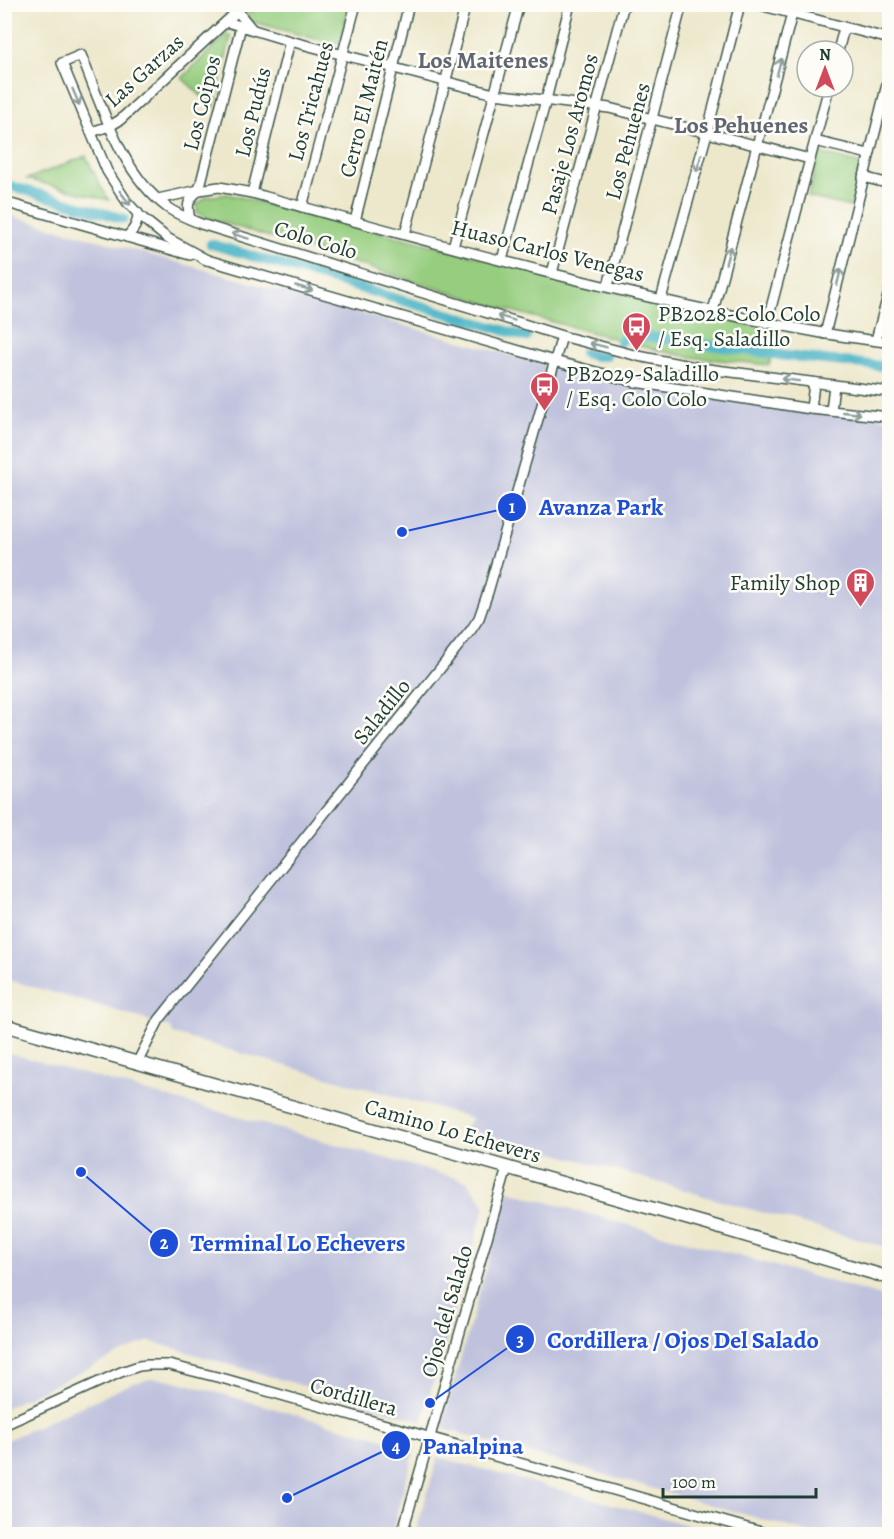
<svg xmlns="http://www.w3.org/2000/svg" width="894" height="1539" viewBox="0 0 894 1539" font-family="Alegreya,serif">
  <rect width="100%" height="100%" fill="#fdfcf7"/>
  <filter id="ink" filterUnits="userSpaceOnUse"><feTurbulence type="fractalNoise" baseFrequency=".0167" numOctaves="2"/><feDisplacementMap in="SourceGraphic" scale="12" xChannelSelector="R" yChannelSelector="G"/><feConvolveMatrix kernelMatrix="1 2 1 2 8 2 1 2 1" color-interpolation-filters="sRGB"/></filter>
  <filter id="wash" filterUnits="userSpaceOnUse"><feTurbulence type="fractalNoise" baseFrequency=".008" numOctaves="4" result="noise"/><feDisplacementMap in="SourceGraphic" scale="24" xChannelSelector="R" yChannelSelector="G"/><feGaussianBlur stdDeviation="1.35" result="paint"/><feColorMatrix in="noise" values="0 0 0 0 0 0 0 0 0 0 0 0 0 0 0 0 0 1.4 0 .05"/><feComposite in="paint" operator="in"/></filter>
  <g filter="url(#wash)">
    <rect width="100%" height="100%" fill="#ede8cc"/>
    <!-- industrial -->
    <g fill="#c0c2dd">
      <polygon points="4,214 567,371 824,410 889,418 889,1248 707,1197 644,1178 465,1129 472,1118 173,1034 171,1028 128,1014 5,979"/>
      <polygon points="5,1052 467,1181 485,1205 422,1421 150,1341 140,1344 5,1408"/>
      <polygon points="508,1191 889,1298 889,1534 813,1534 441,1428"/>
      <polygon points="155,1378 172,1380 415,1448 391,1534 5,1534 5,1441 133,1383"/>
      <polygon points="438,1457 707,1530 724,1534 415,1534"/>
    </g>
    <!-- green -->
    <g fill="#96cd7f" stroke="#5a855a" stroke-width="1.5">
      <polygon points="258,5 349,5 340,41 334,44 250,21 246,16"/>
      <polygon points="227,34 231,36 214,108 182,78"/>
      <polygon points="819,153 862,164 851,207 808,197"/>
      <polygon points="86,156 100,185 109,200 27,179"/>
      <polygon points="227,194 779,332 769,365 690,357 661,351 501,308 208,218 197,213 197,205 206,197"/>
    </g>
    <g fill="none" stroke-linecap="round" stroke-linejoin="round">
      <!-- canal -->
      <g stroke="#48b3c6" stroke-width="10">
        <polyline points="4,184 124,219"/>
        <polyline points="211,244 526,337"/>
        <polyline points="620,342 626,336 637,335 787,356 890,367"/>
        <polyline points="584,353 594,356 606,356"/>
      </g>
    </g>
  </g>
  <g filter="url(#ink)">
    <g fill="none" stroke-linecap="round" stroke-linejoin="round">
      <defs>
        <g id="minor">
          <polyline points="235,4 238,12 252,29"/>
          <polyline points="756,4 890,39"/>
          <polyline points="227,22 290,41 494,94 609,108 810,159"/>
          <polyline points="838,51 844,28"/>
          <polyline points="91,132 110,126 120,120 245,4"/>
          <polyline points="815,141 869,154"/>
          <polyline points="863,177 890,184"/>
          <polyline points="199,190 241,26"/>
          <polyline points="252,193 290,41"/>
          <path d="M158,199L199,190L219,187L252,193C440,245 630,298 822,333C844,337 867,339 890,343"/>
          <polyline points="4,202 190,255"/>
          <polyline points="302,207 356,4"/>
          <path d="M190,219C187,206 187,201 197,192"/>
          <polyline points="355,221 409,4"/>
          <polyline points="405,234 466,4"/>
          <path d="M127,237C134,229 138,224 138,213"/>
          <polyline points="453,247 519,4"/>
          <polyline points="204,259 554,361 635,382 811,409 890,417"/>
          <path d="M207,260L167,238L141,217L127,202L107,171L62,63L81,55C102,106 121,174 168,208C178,215 190,219 201,224L562,336L638,356L700,368L890,392"/>
          <polyline points="502,260 546,100 570,4"/>
          <polyline points="552,273 624,4"/>
          <polyline points="608,286 682,4"/>
          <polyline points="661,299 707,133 740,4"/>
          <polyline points="713,311 792,14"/>
          <polyline points="767,323 829,87"/>
          <polyline points="825,334 890,72"/>
          <polyline points="876,340 890,288"/>
          <polyline points="811,409 814,383"/>
          <polyline points="831,411 834,385"/>
          <polyline points="137,1063 159,1020 471,630 479,618 488,592 562,336"/>
          <polyline points="4,1425 121,1372 139,1366 148,1365 169,1365 225,1379 768,1534"/>
          <polyline points="402,1534 507,1168"/>
        </g>
        <polyline id="secondary" points="4,1025 707,1224 890,1278"/>
      </defs>
      <!-- minor casing -->
      <use href="#minor" stroke="#3e574b" stroke-width="12"/>
      <!-- secondary casing -->
      <use href="#secondary" stroke="#3e574b" stroke-width="15"/>
      <!-- minor -->
      <use href="#minor" stroke="#fff" stroke-width="9"/>
      <!-- secondary -->
      <use href="#secondary" stroke="#fff" stroke-width="12"/>
    </g>
    <!-- one-way arrows -->
    <defs><path id="oneway-shaft" d="M-6 0H5M1.5-3L5.5 0L1.5 3" fill="none" stroke-width="1.6" stroke-linecap="round" stroke-linejoin="round" transform="scale(1.5)"/></defs>
    <g stroke="#8f9e9a">
      <use href="#oneway-shaft" transform="translate(779 67) rotate(-75)"/>
      <use href="#oneway-shaft" transform="translate(76 97) rotate(67)"/>
      <use href="#oneway-shaft" transform="translate(699 163) rotate(106)"/>
      <use href="#oneway-shaft" transform="translate(125 198) rotate(53)"/>
      <use href="#oneway-shaft" transform="translate(240 236) rotate(-163)"/>
      <use href="#oneway-shaft" transform="translate(728 255) rotate(-75)"/>
      <use href="#oneway-shaft" transform="translate(839 277) rotate(-76)"/>
      <use href="#oneway-shaft" transform="translate(304 288) rotate(16)"/>
      <use href="#oneway-shaft" transform="translate(506 318) rotate(-163)"/>
      <use href="#oneway-shaft" transform="translate(598 345) rotate(-165)"/>
      <use href="#oneway-shaft" transform="translate(790 380) rotate(-173)"/>
      <use href="#oneway-shaft" transform="translate(852 413) rotate(6)"/>
    </g>
  </g>
  <!-- icons -->
  <defs>
    <symbol id="bus-pin" viewBox="-11 -11 22 30"><path d="M0 17L-7.5 6A9.5 9.5 0 1 1 7.5 6Z" fill="#d1495b" stroke="#fdfcf7"/><path d="M-5-6H5V4H4V6H2V4H-2V6H-4V4H-5ZM-3.5-4V0h7V-4ZM-3.5 1.2v1.5H-2V1.2ZM2 1.2v1.5H3.5V1.2Z" fill="#fff"/></symbol>
    <symbol id="building-pin" viewBox="-11 -11 22 30"><path d="M0 17L-7.5 6A9.5 9.5 0 1 1 7.5 6Z" fill="#d1495b" stroke="#fdfcf7"/><path d="M-4-6H4V6H1V3H-1V6H-4ZM-2.5-4.3h1.7v1.8h-1.7ZM.8-4.3h1.7v1.8H.8ZM-2.5-1h1.7V.8h-1.7ZM.8-1h1.7V.8H.8Z" fill="#fff"/></symbol>
  </defs>
  <g fill-rule="evenodd">
    <use href="#bus-pin" x="620" y="310" width="33" height="45"/>
    <use href="#bus-pin" x="528" y="370" width="33" height="45"/>
    <use href="#building-pin" x="844" y="566" width="33" height="45"/>
  </g>
  <g text-anchor="middle" stroke-width="5" stroke-linejoin="round" paint-order="stroke">
    <!-- street labels -->
    <g font-size="22" fill="#1f3d34" stroke="#fdfcf7">
      <text transform="translate(144 70) rotate(-42)" y="8">Las Garzas</text>
      <text transform="translate(310 101) rotate(-75)" y="8">Los Tricahues</text>
      <text transform="translate(201 103) rotate(-76)" y="8">Los Coipos</text>
      <text transform="translate(363 108) rotate(-76)" y="8">Cerro El Maitén</text>
      <text transform="translate(252 112) rotate(-76)" y="8">Los Pudús</text>
      <text transform="translate(569 134) rotate(-75)" y="8">Pasaje Los Aromos</text>
      <text transform="translate(627 141) rotate(-75)" y="8">Los Pehuenes</text>
      <text transform="translate(316 239) rotate(17)" y="8">Colo Colo</text>
      <text transform="translate(548 250) rotate(14)" y="8">Huaso Carlos Venegas</text>
      <text transform="translate(381 711) rotate(-51)" y="8">Saladillo</text>
      <text transform="translate(453 1130) rotate(16)" y="8">Camino Lo Echevers</text>
      <text transform="translate(446 1311) rotate(-74)" y="8">Ojos del Salado</text>
      <text transform="translate(354 1396) rotate(16)" y="8">Cordillera</text>
    </g>
    <!-- poi labels -->
    <g font-size="22" fill="#1f3d34" stroke="#fdfcf7" text-anchor="start">
      <text x="658" y="321">PB2028-Colo Colo<tspan x="658" dy="25">/ Esq. Saladillo</tspan></text>
      <text x="566" y="381">PB2029-Saladillo<tspan x="566" dy="25">/ Esq. Colo Colo</tspan></text>
      <text x="840" y="590" text-anchor="end">Family Shop</text>
    </g>
    <!-- neighbourhood labels -->
    <g font-size="24" font-weight="bold" fill="#616772" stroke="#fdfcf7">
      <text x="483" y="68">Los Maitenes</text>
      <text x="741" y="133">Los Pehuenes</text>
    </g>
  </g>
  <!-- callouts -->
  <path fill="none" stroke="#1d4ed8" stroke-width="2" d="M402 532L512 507M81 1172L164 1243M430 1403L520 1339M287 1498L396 1445"/>
  <g fill="#1d4ed8" stroke="#fdfcf7" stroke-width="2">
    <circle cx="402" cy="532" r="6"/>
    <circle cx="81" cy="1172" r="6"/>
    <circle cx="430" cy="1403" r="6"/>
    <circle cx="287" cy="1498" r="6"/>
    <circle cx="512" cy="507" r="15"/>
    <circle cx="164" cy="1243" r="15"/>
    <circle cx="520" cy="1339" r="15"/>
    <circle cx="396" cy="1445" r="15"/>
  </g>
  <g font-size="18" text-anchor="middle" font-weight="bold" fill="#fff">
    <text x="512" y="513">1</text>
    <text x="164" y="1249">2</text>
    <text x="520" y="1346">3</text>
    <text x="396" y="1452">4</text>
  </g>
  <g font-size="24" text-anchor="middle" font-weight="bold" fill="#1d4ed8" stroke="#fdfcf7" stroke-width="5" stroke-linejoin="round" paint-order="stroke">
    <text x="601" y="515">Avanza Park</text>
    <text x="298" y="1251">Terminal Lo Echevers</text>
    <text x="683" y="1348">Cordillera / Ojos Del Salado</text>
    <text x="473" y="1454">Panalpina</text>
  </g>
  <!-- margin -->
  <rect width="894" height="1539" fill="none" stroke="#fdfcf7" stroke-width="24"/>
  <!-- north arrow -->
  <g transform="translate(825 69)"><circle r="28" fill="#fdfcf7" stroke="#a4b0a9" stroke-width="1.5"/>
  <path d="M0-4.5L10 22L0 15L-10 22Z" fill="#d1495b"/>
  <text y="-9" font-size="16" font-weight="bold" text-anchor="middle" fill="#1f3d34">N</text>
  </g>
  <!-- scale -->
  <path d="M663 1488v9h153v-9" fill="none" stroke="#1f3d34" stroke-width="3"/>
  <text x="672" y="1488" font-size="18" fill="#1f3d34" stroke="#fdfcf7" stroke-width="4.5" paint-order="stroke">100 m</text>
</svg>
